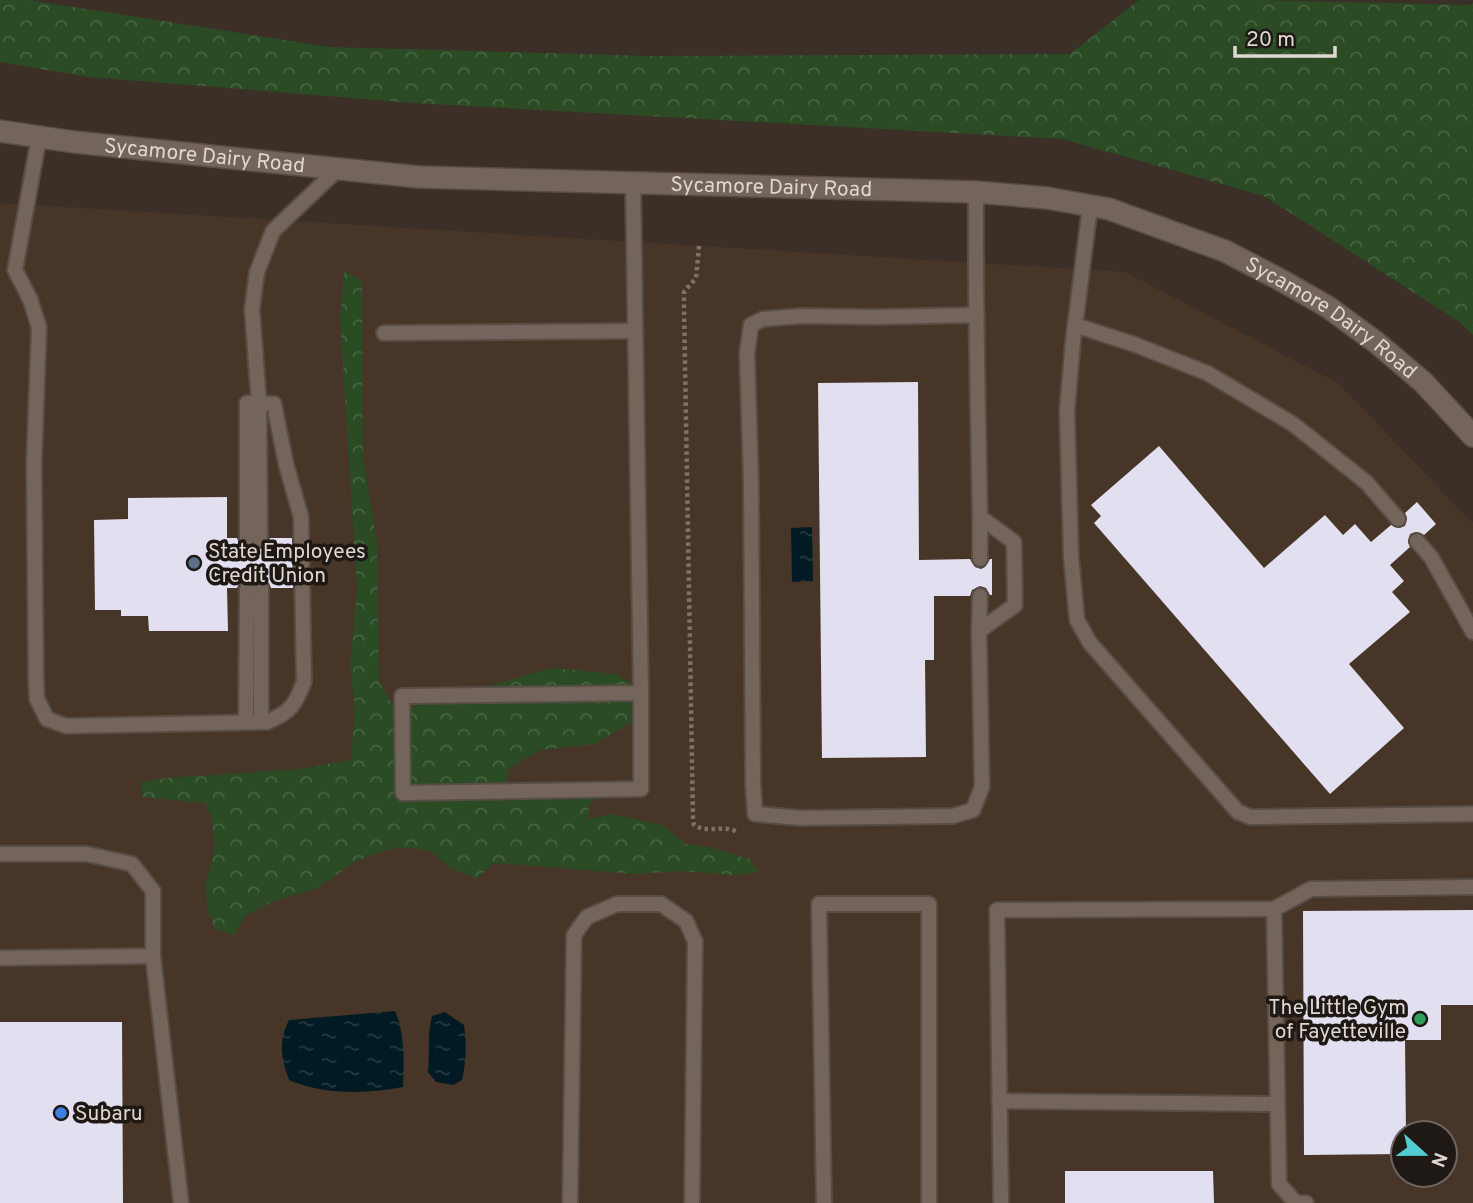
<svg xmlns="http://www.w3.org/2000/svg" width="1473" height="1203" viewBox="0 0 1473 1203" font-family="Overpass,sans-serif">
  <defs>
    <pattern id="forest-crowns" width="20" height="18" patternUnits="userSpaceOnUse" patternTransform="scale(1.75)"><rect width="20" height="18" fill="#2a4b24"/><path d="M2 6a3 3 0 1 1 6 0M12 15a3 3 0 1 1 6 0" fill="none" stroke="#486443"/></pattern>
    <pattern id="water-ripples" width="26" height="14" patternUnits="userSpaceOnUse" patternTransform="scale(1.75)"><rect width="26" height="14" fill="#021a24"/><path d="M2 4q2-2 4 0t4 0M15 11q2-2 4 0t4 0" fill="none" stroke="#263b43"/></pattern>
  </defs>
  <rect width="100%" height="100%" fill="#3c2f27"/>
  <!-- built -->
  <path fill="#473528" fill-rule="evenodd" d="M0,203L1125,272L1338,383L1473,523V1203H0ZM1403,1133H1445V1175H1403Z"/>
  <!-- forest -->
  <g fill="url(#forest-crowns)">
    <polygon points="0,0 29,0 330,47 648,56 1070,54 1139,0 1263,0 1469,5 1473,3 1473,335 1461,323 1264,196 1062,139 414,103 89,77 0,62"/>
    <polygon points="344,271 362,281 363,458 377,541 379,682 395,708 416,706 552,668 617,674 643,692 632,722 595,744 541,750 509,768 506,787 607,791 589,804 588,819 611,814 662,825 686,844 713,848 749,859 759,872 733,875 679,871 637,874 494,863 477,879 452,869 428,850 396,847 356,861 316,889 274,901 245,916 234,935 215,929 209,915 205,886 215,848 211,816 205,803 142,797 141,782 165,778 299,769 351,760 355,707 350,665 357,589 340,319"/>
  </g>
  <!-- water -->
  <g fill="url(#water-ripples)">
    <polygon points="812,527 813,581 792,582 791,528"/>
    <path d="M395,1011C405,1033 404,1063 403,1087C366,1094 324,1095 289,1080C281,1058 278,1042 289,1020Z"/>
    <path d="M445,1012L464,1025C467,1043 466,1062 462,1080L453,1085L436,1082L428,1072C430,1053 427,1035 432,1016Z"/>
  </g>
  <!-- building -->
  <g fill="#e2dff0">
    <polygon points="918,382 919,560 970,559 975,567 981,569 985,567 990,559 992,559 992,595 990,595 986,588 980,586 972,590 970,596 934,596 934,660 925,660 926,757 822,758 818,383"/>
    <polygon points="1159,446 1264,568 1325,515 1343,535 1355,524 1371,542 1391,525 1399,528 1405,526 1407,518 1405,513 1417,502 1436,524 1424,535 1416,532 1410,534 1408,542 1410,547 1390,565 1404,581 1392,592 1410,612 1349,664 1404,728 1330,794 1094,523 1101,516 1091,505"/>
    <polygon points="227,497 227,538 237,538 239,543 243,547 248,548 253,545 261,549 268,544 270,538 292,538 293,588 271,588 269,583 265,579 260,578 254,582 246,578 239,583 237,588 227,588 228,631 149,631 148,616 121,616 121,610 95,610 94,520 128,519 128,498"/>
    <polygon points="1473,910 1473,1005 1441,1005 1441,1040 1405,1040 1406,1133 1403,1133 1403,1154 1304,1155 1303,911"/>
    <polygon points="0,1022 122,1022 123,1203 0,1203"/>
    <polygon points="1065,1171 1213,1171 1214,1203 1065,1203"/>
  </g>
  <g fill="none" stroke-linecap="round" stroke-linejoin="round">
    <defs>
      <g id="lane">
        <path d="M39,137L15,270L30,299L39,327L34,464L36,680L37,699L47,719L66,726L267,722C291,712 295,705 304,682L301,517L286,464L274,404L247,403V538"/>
        <polyline points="633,182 641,693 641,789 403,793 402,696 641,693"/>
        <path d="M976,192C975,300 978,409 980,517L1014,542L1015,605L979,631L982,787L973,810L953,816L801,818L755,814L753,784L751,481L747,353L751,325L763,319L801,316L875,317L977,315"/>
        <polyline points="1090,207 1073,341 1067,411 1071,556 1077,620 1090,643 1238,812 1251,817 1473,814"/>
        <polyline points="1075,325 1136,345 1207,373 1293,424 1367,483 1398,519"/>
        <polyline points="384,333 635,331"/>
        <polyline points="980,517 980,559"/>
        <polyline points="260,539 259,403 252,309 257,272 273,231 338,169"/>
        <polyline points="1417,541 1431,557 1473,632"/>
        <polyline points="261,588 261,722"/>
        <polyline points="979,631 980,596"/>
        <polyline points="246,722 247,588"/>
        <polyline points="0,854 87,854 132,864 153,891 153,956 181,1203"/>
        <polyline points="1274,909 1279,1184 1296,1203 1306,1203"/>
        <polyline points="0,958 153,956"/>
        <polyline points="999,1101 1277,1104"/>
        <polyline points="570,1203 574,935 587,917 617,904 661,904 686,921 695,941 692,1203"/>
        <polyline points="824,1203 819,904 929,904 929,1203"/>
        <polyline points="1001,1203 997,910 1274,909 1311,889 1473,887"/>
      </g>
      <g id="secondary">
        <path id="s1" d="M0,131L74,142L419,177L976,192L1047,198L1109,209L1225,251L1279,279L1328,307L1377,343L1423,382L1473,436"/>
      </g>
    </defs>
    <!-- lane casing -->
    <use href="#lane" stroke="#584d45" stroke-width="18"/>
    <!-- secondary casing -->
    <use href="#secondary" stroke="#584d45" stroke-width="24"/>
    <!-- path -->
    <path stroke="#7d726b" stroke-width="4.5" stroke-dasharray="3.5 3.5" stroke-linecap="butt" d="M699,246L696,278L684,292V305L693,819L694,825C708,834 724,824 737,832"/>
    <!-- lane -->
    <use href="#lane" stroke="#73655b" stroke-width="14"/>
    <!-- secondary -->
    <use href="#secondary" stroke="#73655b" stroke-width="21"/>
  </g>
  <!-- markers -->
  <circle fill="#5c6f8a" stroke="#1f1915" stroke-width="2.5" cx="194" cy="563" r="7"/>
  <circle fill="#2e9e5b" stroke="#1f1915" stroke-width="2.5" cx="1420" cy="1019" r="7"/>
  <circle fill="#3f7fe0" stroke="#1f1915" stroke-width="2.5" cx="61" cy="1113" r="7"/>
  <g text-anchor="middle" stroke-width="7" stroke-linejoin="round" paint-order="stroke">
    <!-- street labels -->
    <g font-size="21" fill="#dfd7d1" stroke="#1f1915">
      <text dy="7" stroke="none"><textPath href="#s1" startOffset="206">Sycamore Dairy Road</textPath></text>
      <text dy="7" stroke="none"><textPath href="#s1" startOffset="774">Sycamore Dairy Road</textPath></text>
      <text dy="7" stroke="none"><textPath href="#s1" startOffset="1362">Sycamore Dairy Road</textPath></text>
    </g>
    <!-- poi labels -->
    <g font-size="21" fill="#dfd7d1" stroke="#1f1915" text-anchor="start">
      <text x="208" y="558">State Employees<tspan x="208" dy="24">Credit Union</tspan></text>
      <text x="1406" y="1014" text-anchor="end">The Little Gym<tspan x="1406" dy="24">of Fayetteville</tspan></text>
      <text x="75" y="1120">Subaru</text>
    </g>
  </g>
  <!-- north arrow -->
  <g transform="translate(1424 1154) rotate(111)"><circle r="33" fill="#1f1915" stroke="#6c6560" stroke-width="2"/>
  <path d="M0-5L12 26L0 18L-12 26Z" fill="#52ccd0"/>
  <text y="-10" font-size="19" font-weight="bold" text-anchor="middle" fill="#dfd7d1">N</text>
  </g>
  <!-- scale -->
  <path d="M1235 46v10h100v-10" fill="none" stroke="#dfd7d1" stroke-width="3.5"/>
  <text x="1246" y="46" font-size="21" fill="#dfd7d1" stroke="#1f1915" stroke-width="5" paint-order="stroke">20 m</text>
</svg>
